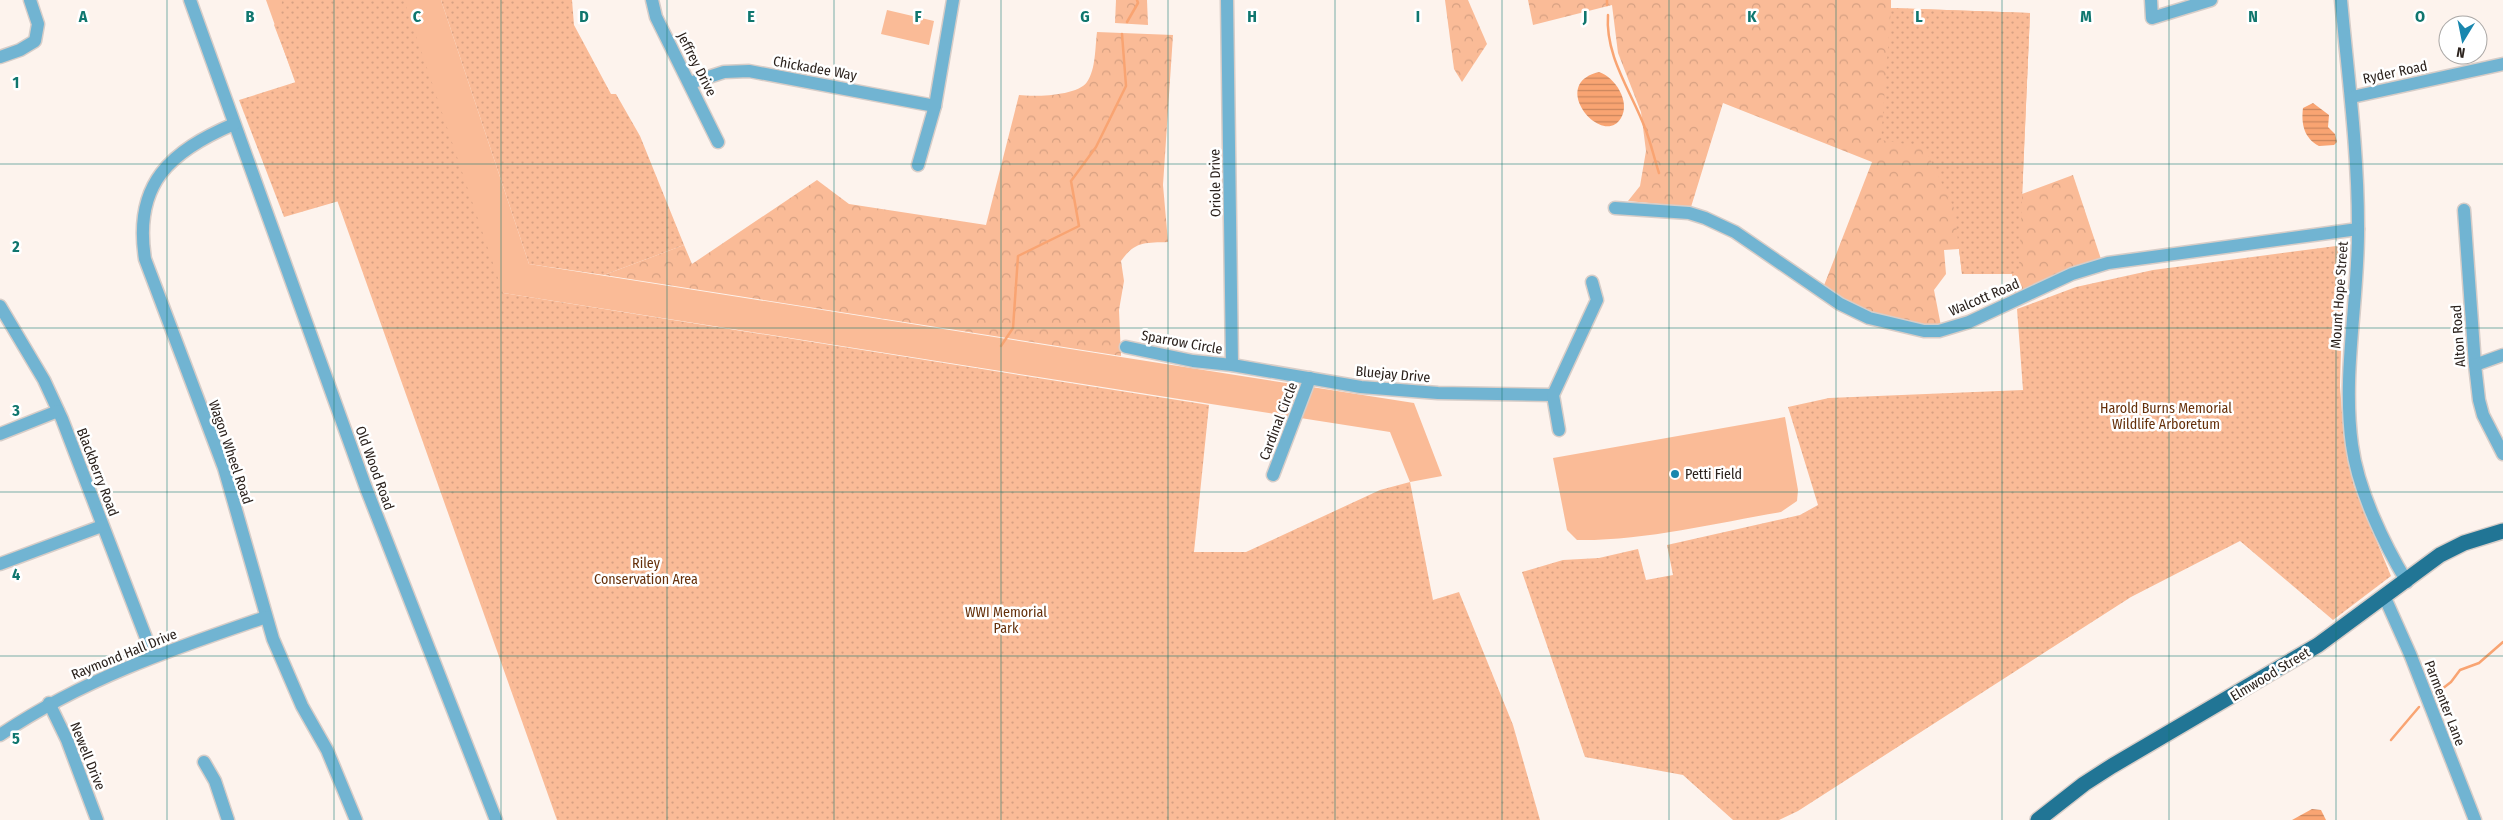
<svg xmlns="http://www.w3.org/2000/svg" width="2503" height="820" viewBox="0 0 2503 820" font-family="'Fira Sans Condensed',sans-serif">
  <defs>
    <pattern id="forest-crowns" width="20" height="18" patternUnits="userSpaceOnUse" patternTransform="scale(1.25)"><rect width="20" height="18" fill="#fabb97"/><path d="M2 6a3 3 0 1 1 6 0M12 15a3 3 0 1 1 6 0" fill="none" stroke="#d6a082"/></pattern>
    <pattern id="park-dots" width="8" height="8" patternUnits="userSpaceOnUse" patternTransform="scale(1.25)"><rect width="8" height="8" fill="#fabb97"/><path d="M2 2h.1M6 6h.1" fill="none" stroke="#d6a082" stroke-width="1.8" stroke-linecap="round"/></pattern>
    <pattern id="water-rules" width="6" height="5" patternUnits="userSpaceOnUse" patternTransform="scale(1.25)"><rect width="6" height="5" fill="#f9a472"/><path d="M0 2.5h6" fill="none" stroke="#ca855d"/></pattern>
  </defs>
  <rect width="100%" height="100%" fill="#fdf3ed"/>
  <!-- grass -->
  <g fill="#fabb97">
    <polygon points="266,0 441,0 529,264 1414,403 1442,476 1410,482 1390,432 503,293 696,820 557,820"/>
    <polygon points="887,10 934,21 929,45 881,34"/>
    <path d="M1785,417L1798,490L1797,501L1781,512C1715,523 1643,541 1577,540L1567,530L1553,458Z"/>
  </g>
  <!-- forest -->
  <g fill="url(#forest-crowns)">
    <polygon points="1116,0 1147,0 1148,25 1115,23"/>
    <polygon points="1445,0 1468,0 1487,44 1462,82 1454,69"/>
    <polygon points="1528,0 1891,0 1891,8 2030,13 2022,194 2073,175 2101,259 2015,297 2012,274 1962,274 1959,249 1944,250 1946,274 1934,290 1941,326 1936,328 1876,315 1852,306 1823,288 1872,162 1723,103 1691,207 1628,201 1640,186 1646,151 1641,112 1618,53 1612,5 1533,25"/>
    <path d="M1097,32L1173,35L1163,185L1168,242C1145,243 1135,241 1121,261L1124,281L1119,310L1121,356L604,275L684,245L692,264L817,180L849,204L986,225L1019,95C1035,97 1077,96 1087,82C1096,69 1095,47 1097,32Z"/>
  </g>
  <!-- park -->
  <g fill="url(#park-dots)">
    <polygon points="282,0 404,0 503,293 1209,405 1194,552 1246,552 1380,490 1410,482 1433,600 1459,592 1513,725 1540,820 558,820 518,699 339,201 284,217 239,100 296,82 274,25 281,16"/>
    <polygon points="441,0 572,0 574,25 611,94 616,94 640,136 684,245 604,275 529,264"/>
    <polygon points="1891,8 2030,13 2019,269 2012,274 1962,274 1954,208 1924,147 1881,140"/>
    <polygon points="2344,245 2340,386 2344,438 2354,486 2391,576 2333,620 2240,541 2131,597 1798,811 1779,820 1733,820 1683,775 1585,757 1522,572 1563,560 1599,558 1638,549 1646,580 1673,575 1667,545 1800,515 1818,505 1788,407 1829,398 2023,390 2017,309 2076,287 2153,270"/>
  </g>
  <!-- water -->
  <g fill="url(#water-rules)">
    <path d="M1599,72C1615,77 1631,102 1621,118C1603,149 1547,84 1599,72Z"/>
    <path d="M2313,103L2329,115L2328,127L2335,134L2337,142L2334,145L2319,146C2304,138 2301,124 2303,108Z"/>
    <polygon points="2312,809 2321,810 2326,820 2292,820"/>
  </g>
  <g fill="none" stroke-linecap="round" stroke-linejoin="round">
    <!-- stream -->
    <g stroke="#f9a472" stroke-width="2.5">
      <polyline points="1607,0 1607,5"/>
      <path d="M1608,15C1605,56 1631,91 1645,128C1651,143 1654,158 1659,173"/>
      <polyline points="1127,22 1138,3 1137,0"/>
      <polyline points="1001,346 1013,328 1018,256 1079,226 1071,181 1096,147 1126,86 1122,34"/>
      <polyline points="2433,696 2451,682 2460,670 2479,663 2503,642"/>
      <polyline points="2391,740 2419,707"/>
    </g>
    <defs>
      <g id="minor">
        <polyline points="190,0 366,488 496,820"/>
        <polyline points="652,0 656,17 718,142"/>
        <polyline points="1227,0 1232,365"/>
        <polyline points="2151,0 2152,18 2211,0"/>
        <path d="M2341,0C2348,76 2358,150 2358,226C2359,299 2342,372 2352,445C2358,490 2384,544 2407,582"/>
        <polyline points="0,57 20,50 35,41 38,24 30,0"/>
        <polyline points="690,83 724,72 749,71 935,106"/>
        <polyline points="2352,97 2503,64"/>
        <path d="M234,124C171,151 133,183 145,259L224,468L273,639L302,706L327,750L356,820"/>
        <polyline points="918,165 935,106 953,0"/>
        <polyline points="1615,208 1689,213 1705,218 1735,232 1840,304 1869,318 1924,331 1939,331 1969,322 2072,274 2108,263 2358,229"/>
        <polyline points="2464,210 2475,365 2479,400 2483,415 2503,454"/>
        <polyline points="0,306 44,380 62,419 153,656"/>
        <polyline points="1126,347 1193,361 1232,365 1361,387 1438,393 1553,395"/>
        <polyline points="2475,365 2503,355"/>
        <polyline points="1559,430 1553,395 1597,300 1592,282"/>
        <polyline points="0,434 58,411"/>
        <polyline points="1273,475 1310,378"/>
        <polyline points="0,564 102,526"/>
        <polyline points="2385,598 2410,654 2475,820"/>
        <polyline points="49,703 67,740 97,820"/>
        <path d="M0,735C83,679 172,649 266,617"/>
        <polyline points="204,762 215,781 228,820"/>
      </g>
      <polyline id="major" points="2038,820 2084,784 2112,766 2318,645 2440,555 2464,543 2503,531"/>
    </defs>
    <!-- minor casing -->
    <use href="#minor" stroke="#d7cdc8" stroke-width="15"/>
    <!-- major casing -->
    <use href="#major" stroke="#d7cdc8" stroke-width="18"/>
    <!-- minor -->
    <use href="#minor" stroke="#71b4d2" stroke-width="12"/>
    <!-- major -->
    <use href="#major" stroke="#217595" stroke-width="15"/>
  </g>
  <!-- grid -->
  <path fill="none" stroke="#0f766e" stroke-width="1" stroke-opacity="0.55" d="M167,0V820M334,0V820M501,0V820M667,0V820M834,0V820M1001,0V820M1168,0V820M1335,0V820M1502,0V820M1669,0V820M1836,0V820M2002,0V820M2169,0V820M2336,0V820M0,164H2503M0,328H2503M0,492H2503M0,656H2503"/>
  <!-- markers -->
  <circle fill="#1987ae" stroke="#fff" stroke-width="2" cx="1675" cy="474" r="5"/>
  <g text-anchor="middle" stroke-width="5" stroke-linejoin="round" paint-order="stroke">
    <!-- street labels -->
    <g font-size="14" fill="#2b221d" stroke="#fff">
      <text transform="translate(697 64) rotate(63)" y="5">Jeffrey Drive</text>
      <text transform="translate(815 68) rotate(10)" y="5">Chickadee Way</text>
      <text transform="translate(2395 72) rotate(-12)" y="5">Ryder Road</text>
      <text transform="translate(1215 183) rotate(-91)" y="5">Oriole Drive</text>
      <text transform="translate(2339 295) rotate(-86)" y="5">Mount Hope Street</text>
      <text transform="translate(1984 297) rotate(-23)" y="5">Walcott Road</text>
      <text transform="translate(2458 336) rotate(-94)" y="5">Alton Road</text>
      <text transform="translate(1182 342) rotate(10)" y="5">Sparrow Circle</text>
      <text transform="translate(1393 374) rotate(5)" y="5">Bluejay Drive</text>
      <text transform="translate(1278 421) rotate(-69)" y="5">Cardinal Circle</text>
      <text transform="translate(231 452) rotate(71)" y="5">Wagon Wheel Road</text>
      <text transform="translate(375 468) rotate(70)" y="5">Old Wood Road</text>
      <text transform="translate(98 472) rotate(69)" y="5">Blackberry Road</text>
      <text transform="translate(124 654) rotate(-22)" y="5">Raymond Hall Drive</text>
      <text transform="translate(2270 674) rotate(-31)" y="5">Elmwood Street</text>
      <text transform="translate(2445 703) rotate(69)" y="5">Parmenter Lane</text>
      <text transform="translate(88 756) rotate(68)" y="5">Newell Drive</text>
    </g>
    <!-- park labels -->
    <g font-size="14" fill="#65300a" stroke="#fff">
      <text x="2166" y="413">Harold Burns Memorial<tspan x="2166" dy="16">Wildlife Arboretum</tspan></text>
      <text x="646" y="568">Riley<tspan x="646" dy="16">Conservation Area</tspan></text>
      <text x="1006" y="617">WWI Memorial<tspan x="1006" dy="16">Park</tspan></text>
    </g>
    <!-- poi labels -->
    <g font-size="14" fill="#2b221d" stroke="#fff" text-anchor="start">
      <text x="1685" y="479">Petti Field</text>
    </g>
  </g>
  <g font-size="16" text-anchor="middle" font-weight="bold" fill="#0f766e" stroke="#fff" stroke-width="5" stroke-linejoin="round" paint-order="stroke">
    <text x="83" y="22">A</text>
    <text x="250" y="22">B</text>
    <text x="417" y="22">C</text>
    <text x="584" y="22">D</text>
    <text x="751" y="22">E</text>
    <text x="918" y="22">F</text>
    <text x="1085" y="22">G</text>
    <text x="1252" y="22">H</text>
    <text x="1418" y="22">I</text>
    <text x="1585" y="22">J</text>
    <text x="1752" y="22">K</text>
    <text x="1919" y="22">L</text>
    <text x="2086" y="22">M</text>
    <text x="2253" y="22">N</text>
    <text x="2420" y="22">O</text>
    <text x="16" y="88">1</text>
    <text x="16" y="252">2</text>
    <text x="16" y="416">3</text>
    <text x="16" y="580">4</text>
    <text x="16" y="744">5</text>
  </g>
  <!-- north arrow -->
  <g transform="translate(2463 40) rotate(190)"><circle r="24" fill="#ffffff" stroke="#aaa7a5"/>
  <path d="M0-4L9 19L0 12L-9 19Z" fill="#1987ae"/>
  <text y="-8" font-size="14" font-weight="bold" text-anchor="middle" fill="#2b221d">N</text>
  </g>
</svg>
